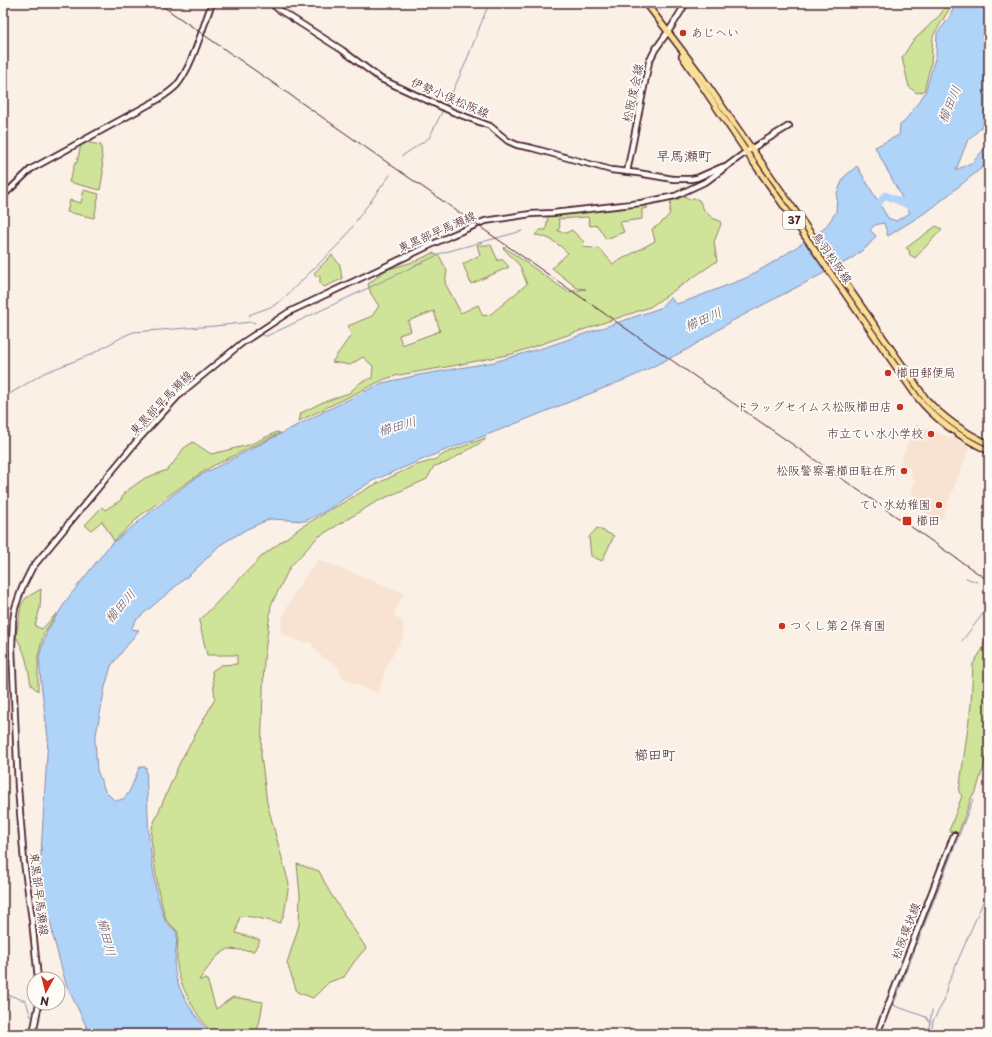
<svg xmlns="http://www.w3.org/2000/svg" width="992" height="1037" viewBox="0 0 992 1037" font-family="'Playpen Sans','Klee One',sans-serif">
  <rect width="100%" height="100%" fill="#fbf0e6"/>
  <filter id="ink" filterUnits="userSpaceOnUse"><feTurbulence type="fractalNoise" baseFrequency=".025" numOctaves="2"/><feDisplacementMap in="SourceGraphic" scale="8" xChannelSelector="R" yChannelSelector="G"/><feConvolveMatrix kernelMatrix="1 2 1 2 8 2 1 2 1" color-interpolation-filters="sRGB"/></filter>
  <g filter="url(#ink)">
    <!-- built -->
    <g fill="#f8e2d1">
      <polygon points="916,424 952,438 953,437 966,445 969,449 943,516 939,520 911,506 916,496 911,493 916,481 911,479 912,475 911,469 899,464"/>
      <polygon points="319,560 404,593 393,615 403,622 404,635 387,665 378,694 343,678 336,664 323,658 310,642 305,643 281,634 282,619 293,595 306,575"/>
    </g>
    <!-- green -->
    <g fill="#cfe499" stroke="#8c8262" fill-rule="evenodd">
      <polygon points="937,3 953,3 933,36 931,63 924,91 917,93 909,87 902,58 912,42 940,15 945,7"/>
      <polygon points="85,142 101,145 103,173 100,190 69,182 75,163 77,163 81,144"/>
      <polygon points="84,190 99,194 94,218 67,212 70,200 81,203"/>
      <path d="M685,196L689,199L694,198L699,200L704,210L712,218L720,221L721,224L714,242L717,261L650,307L512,354L452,366L399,375L385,379L299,421L301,413L323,402L349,393L361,382L372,378L373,366L363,357L350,365L332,362L351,335L348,326L372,316L379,306L371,294L368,284L386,270L416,261L433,253L440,257L447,271L445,283L461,313L478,305L483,316L491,314L527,284L520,266L503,248L504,247L568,292L586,289L577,288L552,268L568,253C558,244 549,236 535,235L540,230H546L548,216L645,205L648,208L642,209V219L620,222L624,232L606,239L597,225L590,226L588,217L558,219L560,226L558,231L566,233L572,230L584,242L583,247L600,249L613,264L655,241L652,229L659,225L669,215L671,201ZM434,311L440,331L402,345L399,335L411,331L408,321Z"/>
      <polygon points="936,226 942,229 915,258 909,254 910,251 906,248"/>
      <polygon points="477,245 491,245 498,261 502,259 509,267 471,284 463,264 480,255"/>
      <polygon points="332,255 340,265 342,279 324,287 320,284 320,276 315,276 314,273"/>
      <polygon points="277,432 280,433 211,467 195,477 141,515 114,541 102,521 91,530 85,525 102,507 105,510 121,500 124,493 135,485 145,478 167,470 172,465 184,448 193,442 211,454 249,445"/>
      <path d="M485,438V440L446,463L434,466L427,479L374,503L318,537L290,567L271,605L264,660L261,755L267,803L289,884L284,915L280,923L253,917L240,916L236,933L260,940L254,951L228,949L216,957L199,980L207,979L216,1009L233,997L263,1002L260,1020L256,1034C248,1034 222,1036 216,1034C203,1030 180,985 178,972C176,959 178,945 178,932L166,920L158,890L151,839L152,827L181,760L215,699L212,671L221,665L237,664V655H207L199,621L262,556L301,527L370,487L414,466L434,460L446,453Z"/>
      <polygon points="597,528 614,536 602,561 591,556 589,537"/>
      <path d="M41,589L40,608L35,626L42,629L57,613L44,633L38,656V691L31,685C28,668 26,652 16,637L21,605L26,598Z"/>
      <polygon points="989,622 989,733 983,771 982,771 976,792 972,796 958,834 949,831 962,796 959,792 971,705 973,664 983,648"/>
      <polygon points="297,864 319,871 329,891 366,948 354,962 344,977 329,982 313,998 297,992 287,963 299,925 300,895"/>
    </g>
    <!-- water -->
    <path fill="#b0d3f8" stroke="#878ba6" d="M956,3H989V119L967,142L956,170L973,162L989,143V162L931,209L888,236L884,223L875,225L870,230L876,236L868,246L851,259L732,321L688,349L634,376L492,433L438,453L372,481L324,512L305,521L270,519L247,529L220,545L195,570L136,620L131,629L139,630L111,666L105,687L95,740L97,770L105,791L115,801C118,800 122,800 124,798C131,793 135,775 140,767H146L149,840L156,891L165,921L177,932C177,943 174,963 175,973C179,993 197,1021 212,1034H90L66,984L53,936L40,869L48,738L41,683L39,657L47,631L68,598L109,546L154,509L197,477L313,417L382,383L419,375L494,362L549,346L660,308L670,297L676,304L689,300L746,278L777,260L825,228L836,212L837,193L844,177L857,166L888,218L896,221L910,213L875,147L899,135L900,125L904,122L925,93L936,55L937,33L949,18Z"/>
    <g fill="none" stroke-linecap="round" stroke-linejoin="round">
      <!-- stream -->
      <g stroke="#878ba6" stroke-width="1">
        <polyline points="446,106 466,62 489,3"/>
        <polyline points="402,156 429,138 443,110"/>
        <polyline points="356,221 390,175"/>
        <polyline points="250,316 249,315 273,306 283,299 343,240 353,226"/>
        <polyline points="262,333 265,336 267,336 442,253 522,231"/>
        <polyline points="3,398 44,373 90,355 124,336 133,332 215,326 251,322 255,323"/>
        <polyline points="966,578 977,582"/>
        <polyline points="962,641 989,606"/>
        <polyline points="917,944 973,799"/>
        <polyline points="914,952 894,1003 895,1006 926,1017 930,1023"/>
        <polyline points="3,993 26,1001 31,1017"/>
        <polyline points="928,1034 932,1010"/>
        <polyline points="931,1034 933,1021 944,1001 947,986 989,888"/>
      </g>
      <!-- river -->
      <polyline stroke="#b0d3f8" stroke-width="7" points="874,210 885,195 915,208"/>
      <defs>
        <g id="secondary">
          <polyline points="271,3 278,9 342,50 381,79 453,112 490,126 508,141 517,145 532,148 611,170 638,173 673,179 691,179 697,178 722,167"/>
          <polyline points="627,172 649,62 655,50 672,26 686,3"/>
          <path d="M3,196L31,169L159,99C165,95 171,91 176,86C192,68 203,26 212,3"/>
          <polyline points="38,979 32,920 24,862 18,787 12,647 13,621 15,608 22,588 32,568 136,442 181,393 242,343 289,312 452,235 485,221 531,214 553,213 641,203 675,196 707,181 746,152 789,126"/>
          <polyline points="33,1034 39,1003"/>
          <polyline points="877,1034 954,835"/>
        </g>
        <g id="primary">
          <path d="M646,3L697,70L926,399C944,419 965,433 989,444"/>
          <path d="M682,56L749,156L917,397C937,422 961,438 989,451"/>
        </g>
      </defs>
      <!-- secondary casing -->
      <use href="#secondary" stroke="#4a1f2b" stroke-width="8"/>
      <!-- primary casing -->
      <use href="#primary" stroke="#4a1f2b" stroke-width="8"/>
      <!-- secondary -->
      <use href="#secondary" stroke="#fdfcf7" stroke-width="4.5"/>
      <!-- primary -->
      <use href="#primary" stroke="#fadf96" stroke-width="5"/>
      <!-- rail -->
      <polyline stroke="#4a1f2b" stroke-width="1" points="158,3 989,581"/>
    </g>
  </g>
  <!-- markers -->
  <g fill="#c8321e" stroke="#fdfcf7" stroke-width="1.5">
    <circle cx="683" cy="33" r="4"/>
    <circle cx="888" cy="373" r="4"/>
    <circle cx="900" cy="407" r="4"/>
    <circle cx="931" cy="434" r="4"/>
    <circle cx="904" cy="471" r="4"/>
    <circle cx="939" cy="505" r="4"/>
    <rect x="902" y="516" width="10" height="10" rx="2"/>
    <circle cx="782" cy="626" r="4"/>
  </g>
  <g text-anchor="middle" stroke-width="3.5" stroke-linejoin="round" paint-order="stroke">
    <!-- shield labels -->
    <rect fill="#fdfcf7" stroke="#806168" stroke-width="1" x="783" y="211" width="22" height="18" rx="3"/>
    <g font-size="11" font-weight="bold" fill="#4a1f2b">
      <text x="794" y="224">37</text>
    </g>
    <!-- poi labels -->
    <g font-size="12" fill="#4a1f2b" stroke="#fdfcf7" text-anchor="start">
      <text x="691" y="37">あじへい</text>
      <text x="896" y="377">櫛田郵便局</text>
      <text x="892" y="411" text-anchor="end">ドラッグセイムス松阪櫛田店</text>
      <text x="923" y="438" text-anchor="end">市立てい水小学校</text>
      <text x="896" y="475" text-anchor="end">松阪警察署櫛田駐在所</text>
      <text x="931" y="509" text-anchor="end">てい水幼稚園</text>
      <text x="916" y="525">櫛田</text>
      <text x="790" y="630">つくし第２保育園</text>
    </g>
    <!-- street labels -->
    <g font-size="12" fill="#4a1f2b" stroke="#fdfcf7">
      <text transform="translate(633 93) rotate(-78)" y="4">松阪度会線</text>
      <text transform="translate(450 98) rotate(23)" y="4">伊勢小俣松阪線</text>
      <text transform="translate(437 232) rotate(-24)" y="4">東黒部早馬瀬線</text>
      <text transform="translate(832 258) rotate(55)" y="4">鳥羽松阪線</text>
      <text transform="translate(161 403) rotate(-46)" y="4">東黒部早馬瀬線</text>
      <text transform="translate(39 894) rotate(83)" y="4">東黒部早馬瀬線</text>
      <text transform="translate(906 931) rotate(-69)" y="4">松阪環状線</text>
    </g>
    <!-- water labels -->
    <g font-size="13" font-style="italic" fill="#695568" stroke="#fdfcf7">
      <text transform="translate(949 104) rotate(-67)" y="5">櫛田川</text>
      <text transform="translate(703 319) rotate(-24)" y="5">櫛田川</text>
      <text transform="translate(397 426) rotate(-16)" y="5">櫛田川</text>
      <text transform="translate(120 606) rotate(-49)" y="5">櫛田川</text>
      <text transform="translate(107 937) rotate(76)" y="5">櫛田川</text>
    </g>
    <!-- quarter labels -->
    <g font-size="14" fill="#4a1f2b" stroke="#fdfcf7">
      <text x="684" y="161">早馬瀬町</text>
      <text x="655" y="760">櫛田町</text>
    </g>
  </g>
  <!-- margin -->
  <rect width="992" height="1037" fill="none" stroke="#fdfcf7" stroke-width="16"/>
  <rect x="8" y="8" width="976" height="1021" fill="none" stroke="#4a1f2b" stroke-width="1.5" filter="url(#ink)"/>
  <!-- north arrow -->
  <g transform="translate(46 991) rotate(187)"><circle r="19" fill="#fdfcf7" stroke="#b5a4a5"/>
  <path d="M0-3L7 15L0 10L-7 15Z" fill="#c8321e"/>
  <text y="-6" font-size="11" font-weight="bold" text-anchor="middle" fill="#4a1f2b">N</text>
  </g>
</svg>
